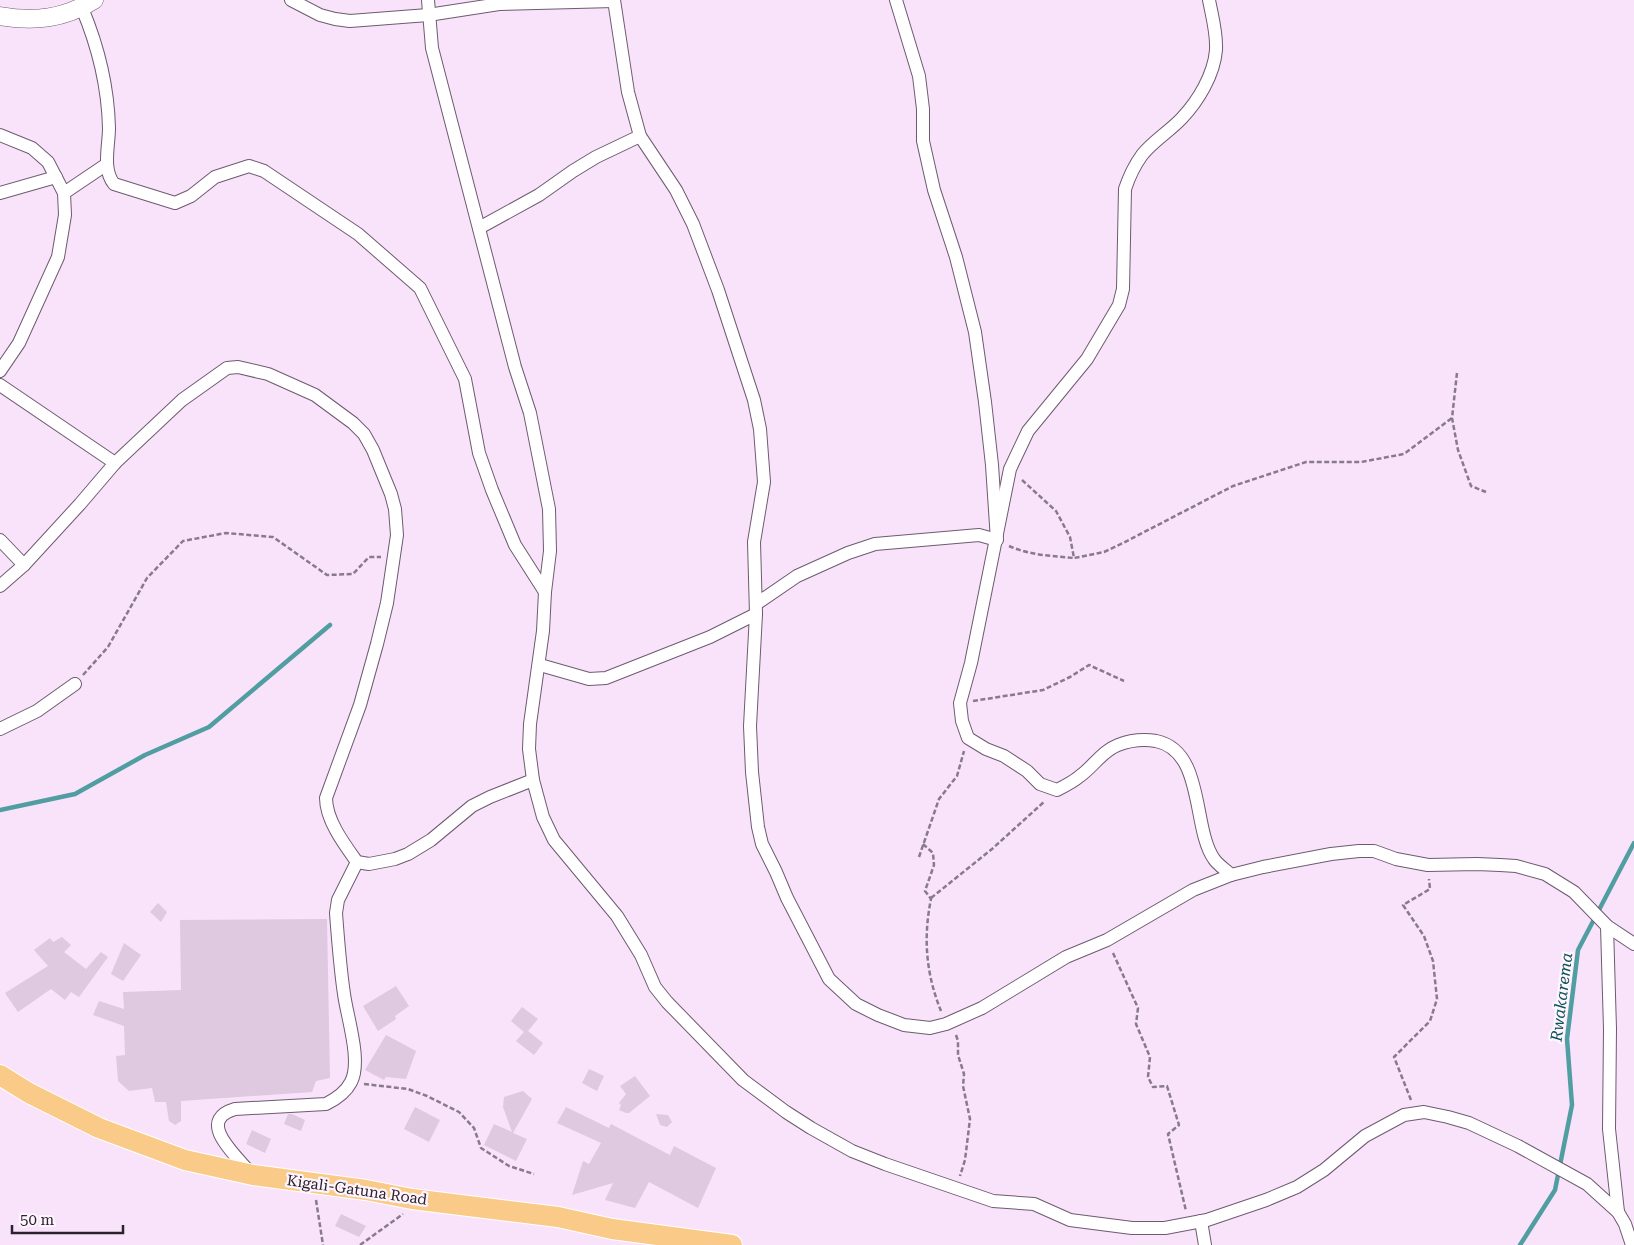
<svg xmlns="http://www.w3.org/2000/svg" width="1634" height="1245" viewBox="0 0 1634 1245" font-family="'Roboto Serif',serif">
  <rect width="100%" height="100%" fill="#f9e3fb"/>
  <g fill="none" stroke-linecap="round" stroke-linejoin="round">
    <!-- stream -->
    <g stroke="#519ea2" stroke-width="4.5">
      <polyline points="0,810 75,794 145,755 209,727 330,625"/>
      <polyline points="1520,1245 1555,1190 1572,1105 1567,1039 1578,950 1634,843"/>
    </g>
  </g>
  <!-- building -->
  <g fill="#dec9e0">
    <polygon points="158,903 167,912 161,922 150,912"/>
    <polygon points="327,919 330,1078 316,1081 312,1092 181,1101 181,1121 175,1125 169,1121 166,1102 155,1102 152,1088 129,1091 118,1081 116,1056 125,1055 124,1026 93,1015 99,1001 124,1009 123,992 181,990 180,920"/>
    <polygon points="62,937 71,945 64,952 86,969 101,952 108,957 79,997 71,992 65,1000 51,989 18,1012 5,993 48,966 34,950 50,938 53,942"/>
    <polygon points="124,943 141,955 123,981 111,974"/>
    <polygon points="396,986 409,1006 395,1016 396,1019 378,1031 363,1006"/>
    <polygon points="522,1007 538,1019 528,1031 543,1043 534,1055 516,1041 524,1032 511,1021"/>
    <polygon points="386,1035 416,1051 406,1079 386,1077 384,1080 365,1070"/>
    <polygon points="589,1069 604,1076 597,1091 582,1083"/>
    <polygon points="635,1076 650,1096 629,1113 626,1113 619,1110 621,1105 619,1103 626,1094 620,1086"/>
    <polygon points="523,1091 532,1099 513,1133 527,1139 516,1161 484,1145 494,1124 512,1132 503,1107 504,1097"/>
    <polygon points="415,1107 440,1120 429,1142 404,1129"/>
    <polygon points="566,1107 609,1128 611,1124 670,1155 674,1146 716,1168 698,1208 649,1182 635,1208 605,1200 613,1183 572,1195 583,1161 589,1164 601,1143 557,1123"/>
    <polygon points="288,1114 292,1114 305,1120 301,1131 284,1124"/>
    <polygon points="656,1114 668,1115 672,1122 667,1127 660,1125"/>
    <polygon points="252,1130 271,1139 265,1153 246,1144"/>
    <polygon points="341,1214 366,1226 359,1237 335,1226"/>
  </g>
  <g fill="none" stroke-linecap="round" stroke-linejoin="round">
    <defs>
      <g id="minor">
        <polyline points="291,0 320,15 335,19 350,21 428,15 499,4 614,1"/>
        <polyline points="428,0 432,48 515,367 530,413 549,509 550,551 545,592 543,631 530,724 529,749 533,780 543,817 554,840 617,916 641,955 655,987 667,1002 743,1080 786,1112 811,1128 852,1151 885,1164 993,1201 1034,1204 1070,1220 1132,1228 1165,1228 1207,1220 1266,1200 1297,1187 1324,1170 1365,1136 1404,1115 1424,1112 1448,1117 1469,1123 1518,1146 1587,1184 1618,1212 1625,1224 1632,1245"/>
        <polyline points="614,0 628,92 640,136 676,190 693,224 718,290 754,400 760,429 764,482 754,542 756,614 750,726 752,772 758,827 762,844 776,872 787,898 829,979 856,1004 878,1015 904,1025 930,1028 946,1024 982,1008 1066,957 1107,940 1193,890 1231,875 1263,867 1331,854 1359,851 1374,851 1396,859 1428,865 1477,864 1500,865 1516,866 1545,874 1574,892 1607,926 1634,944"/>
        <path d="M1209,0C1212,16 1217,33 1216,50C1214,75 1198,101 1182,118C1170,131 1153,141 1142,155C1134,166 1129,177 1125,189L1123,289L1119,305L1087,359L1028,431L1010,469L971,663L960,703L962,721L968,738L986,749L1004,756L1027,771L1040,784L1057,790C1065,786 1073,782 1080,776C1094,766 1102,751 1118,745C1131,740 1143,739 1156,741C1205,751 1192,828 1214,859C1218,865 1226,870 1231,875"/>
        <path d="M82,8C98,46 108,86 109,128C109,146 102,169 114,184L175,203L191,196L215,177L249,166L264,171L358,234L420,288L465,379L479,453L492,490L515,545L545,592"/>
        <polyline points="0,135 32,148 48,162 64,193 65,215 58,257 19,343 0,371"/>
        <polyline points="0,193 56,177"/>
        <polyline points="64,193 107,164"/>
        <polyline points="479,228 539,195 573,171 596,157 640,136"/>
        <polyline points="0,385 115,463"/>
        <polyline points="0,540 24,565"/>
        <path d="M0,586L24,565L80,504L115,463L182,400L227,368L238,367L268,374L315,395L353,423L364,434L373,450L391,494L395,509L397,535L387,603L377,644L360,705L326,798C326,820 344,844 357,862L369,864L395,859L408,854L431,840L472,806L490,797L533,780"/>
        <polyline points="756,604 797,576 848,553 875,544 979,535 997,540 992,465 985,402 975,332 956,257 934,190 923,141 923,109 919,76 896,0"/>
        <polyline points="540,665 589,679 606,678 710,637 756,614"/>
        <polyline points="0,729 37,711 75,684"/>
        <polyline points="1607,926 1610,1029 1609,1129 1618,1212"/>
        <path d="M252,1175C238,1157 194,1121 235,1109L326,1104C336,1099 346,1092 351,1082C362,1061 347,1017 344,994C340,967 338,940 336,913L338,900L357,862"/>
        <polyline points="1201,1221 1205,1245"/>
      </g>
      <path id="secondary" d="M0,16C34,22 64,19 94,0"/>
      <polyline id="trunk" points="0,1075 29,1093 99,1128 185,1160 253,1175 366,1190 412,1199 558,1217 612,1229 732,1245"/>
    </defs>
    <!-- minor casing -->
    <use href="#minor" stroke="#6d5b6f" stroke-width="14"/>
    <!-- secondary casing -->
    <use href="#secondary" stroke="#6d5b6f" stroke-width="19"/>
    <!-- trunk casing -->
    <use href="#trunk" stroke="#fff" stroke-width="22"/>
    <!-- path -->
    <g stroke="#887a8a" stroke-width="2.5" stroke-dasharray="5 2.5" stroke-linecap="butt">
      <polyline points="1457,373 1452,418 1458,450 1471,486 1486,492"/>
      <polyline points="1022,480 1056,511 1070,537 1074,558 1104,552 1123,543 1233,486 1306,462 1361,462 1404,454 1452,418"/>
      <path d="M1009,546C1029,555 1052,556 1074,558"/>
      <polyline points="83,675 108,647 147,578 183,541 226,533 273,537 327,575 353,574 369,557 381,557"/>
      <polyline points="973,701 1043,690 1070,677 1089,665 1124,681"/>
      <path d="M923,844L933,853L934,865L925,891L931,899C923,938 926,974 941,1011"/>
      <polyline points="919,857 939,799 957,776 964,751"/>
      <polyline points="931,898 992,849 1045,801"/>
      <polyline points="1113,953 1138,1008 1136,1024 1150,1057 1148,1077 1153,1087 1167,1086 1179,1125 1168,1134 1186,1211"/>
      <polyline points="956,1035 958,1041 958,1055 964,1074 963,1086 970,1119 965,1160 960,1176"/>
      <polyline points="364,1084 408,1089 427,1096 459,1112 474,1128 481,1148 509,1166 534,1174"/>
      <polyline points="1411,1100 1394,1057 1430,1021 1437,999 1433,961 1424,936 1403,905 1430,889 1429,879"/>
      <polyline points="316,1200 323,1245"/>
      <polyline points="360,1245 403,1214"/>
    </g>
    <!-- minor -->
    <use href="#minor" stroke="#fff" stroke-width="12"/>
    <!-- secondary -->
    <use href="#secondary" stroke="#fff" stroke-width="18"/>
    <!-- trunk -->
    <use href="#trunk" stroke="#faca88" stroke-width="20"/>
  </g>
  <g text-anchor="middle" stroke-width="4.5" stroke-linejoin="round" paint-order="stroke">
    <!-- street labels -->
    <g font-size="15" fill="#2b232c" stroke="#fef5ff">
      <text transform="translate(357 1190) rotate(8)" y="5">Kigali-Gatuna Road</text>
    </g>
    <!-- water labels -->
    <g font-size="16" font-style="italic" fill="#0c5255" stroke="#fef5ff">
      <text transform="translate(1561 997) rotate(-83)" y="6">Rwakarema</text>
    </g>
  </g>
  <!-- scale -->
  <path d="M12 1225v8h111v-8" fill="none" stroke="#2b232c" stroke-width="2.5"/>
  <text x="20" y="1225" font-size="15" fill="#2b232c" stroke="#fef5ff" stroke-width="4" paint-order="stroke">50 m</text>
</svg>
